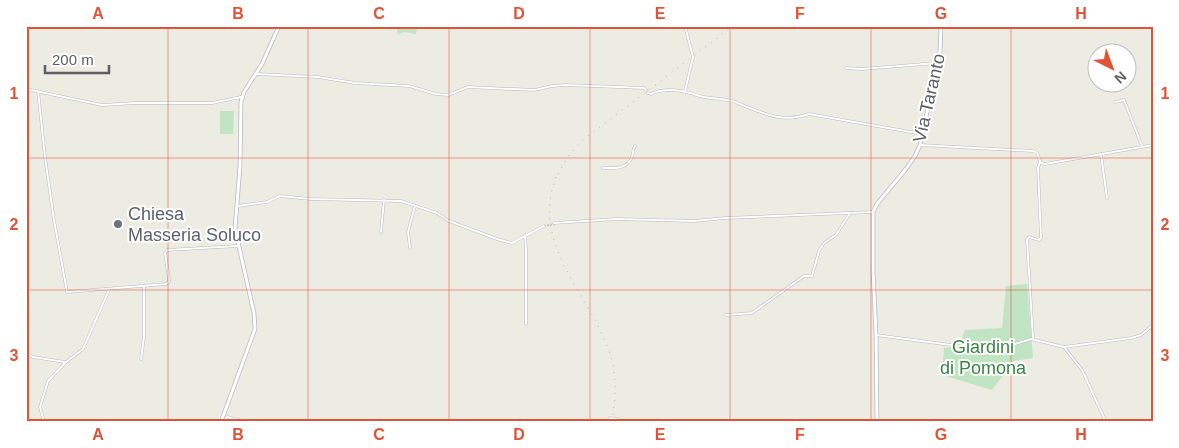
<svg xmlns="http://www.w3.org/2000/svg" width="1179" height="448" viewBox="0 0 1179 448" font-family="Helvetica,sans-serif">
  <rect width="100%" height="100%" fill="#edece3"/>
  <!-- green -->
  <g fill="#c1e4c4">
    <polygon points="396,26 417,26 416,34 403,32 398,35"/>
    <polygon points="220,111 234,111 233,134 220,134"/>
    <polygon points="1027,284 1033,358 1014,361 992,390 942,375 944,348 958,347 965,330 1002,328 1006,286"/>
  </g>
  <g fill="none" stroke-linecap="round" stroke-linejoin="round">
    <!-- street-tunnel -->
    <polyline stroke="#c9c8c3" stroke-width="2" stroke-dasharray="2 1" stroke-linecap="butt" points="544,226 554,224"/>
    <defs>
      <g id="street">
        <polyline points="846,68 862,69 937,63"/>
        <polyline points="257,74 318,77 355,83 409,86 436,94 448,95 468,87 535,90 552,86 566,85 644,88 646,90"/>
        <polyline points="26,89 102,105 135,103 212,103 241,97"/>
        <polyline points="38,91 45,157 54,220 67,292 166,284 169,282 169,279 165,253 167,250 238,246"/>
        <polyline points="685,91 693,57 685,26"/>
        <path d="M648,93L651,94C661,89 675,89 686,92C692,93 697,96 704,97C714,99 726,98 735,102C761,112 781,124 809,114L922,134"/>
        <polyline points="1115,102 1124,100 1142,146"/>
        <polyline points="920,145 1033,151 1037,153 1041,163 1045,164 1153,145"/>
        <polyline points="1101,154 1107,198"/>
        <path d="M603,168C613,168 627,170 632,157C634,152 632,150 635,146"/>
        <polyline points="238,206 267,202 280,196 311,199 401,201 437,213 449,221 497,239 512,243 544,226"/>
        <polyline points="554,223 617,219 694,221 725,218 873,212"/>
        <polyline points="381,232 384,200"/>
        <polyline points="525,235 526,249 526,324"/>
        <polyline points="410,248 408,232 415,206"/>
        <polyline points="726,315 752,313 804,276 812,276 819,251 824,243 836,235 850,213"/>
        <polyline points="876,335 951,345 961,342 975,352 984,354 1031,339 1064,347 1131,338 1141,335 1153,325"/>
        <polyline points="1033,338 1027,240 1029,237 1039,240 1041,238 1038,168 1040,162"/>
        <polyline points="1064,347 1082,370 1106,422"/>
        <polyline points="26,353 33,357 65,362"/>
        <polyline points="141,359 144,337 144,286"/>
        <polyline points="44,422 40,407 48,381 66,362 83,349 109,290"/>
        <polyline points="223,422 227,417 247,422"/>
        <polyline points="609,422 610,418 617,419"/>
      </g>
      <g id="secondary">
        <polyline points="221,422 255,329 254,313 235,229 240,166 241,102 244,92 262,64 279,26"/>
        <polyline points="877,422 876,335 873,270 873,212 877,204 906,169 915,156 920,145 940,52 941,26"/>
      </g>
    </defs>
    <!-- street casing -->
    <use href="#street" stroke="#b6b8bd" stroke-width="3"/>
    <!-- secondary casing -->
    <use href="#secondary" stroke="#b7b9bf" stroke-width="4.5"/>
    <!-- street -->
    <use href="#street" stroke="#fff" stroke-width="2"/>
    <!-- secondary -->
    <use href="#secondary" stroke="#fff" stroke-width="3"/>
    <!-- rail -->
    <g stroke="#b4b5b5" stroke-width="1" stroke-dasharray="1 6" stroke-linecap="butt">
      <polyline points="558,174 569,155 584,139 733,26"/>
      <path d="M556,177C529,249 595,297 612,361C617,381 616,402 611,422"/>
    </g>
  </g>
  <!-- grid -->
  <path fill="none" stroke="#e15236" stroke-width="1" stroke-opacity="0.55" d="M168,26V422M308,26V422M449,26V422M590,26V422M730,26V422M871,26V422M1011,26V422M26,158H1153M26,290H1153"/>
  <!-- markers -->
  <circle fill="#6b7280" stroke="#fff" stroke-width="2" cx="118" cy="224" r="5"/>
  <g text-anchor="middle" stroke-width="4" stroke-linejoin="round" paint-order="stroke">
    <!-- street labels -->
    <g font-size="18" fill="#5c5e63" stroke="#fff">
      <text transform="translate(929 98) rotate(-77)" y="6">Via Taranto</text>
    </g>
    <!-- worship labels -->
    <g font-size="18" fill="#5b616d" stroke="#fff" text-anchor="start">
      <text x="128" y="220">Chiesa<tspan x="128" dy="21">Masseria Soluco</tspan></text>
    </g>
    <!-- park labels -->
    <g font-size="18" fill="#398543" stroke="#fff">
      <text x="983" y="353">Giardini<tspan x="983" dy="21">di Pomona</tspan></text>
    </g>
  </g>
  <!-- border -->
  <rect width="1179" height="448" fill="none" stroke="#ffffff" stroke-width="55"/>
  <!-- north arrow -->
  <g transform="translate(1112 68) rotate(138)"><circle r="24" fill="#ffffff" stroke="#bebfc1"/>
  <path d="M0-4L9 19L0 12L-9 19Z" fill="#e15236"/>
  <text y="-8" font-size="14" font-weight="bold" text-anchor="middle" fill="#5c5e63">N</text>
  </g>
  <!-- scale -->
  <path d="M45 65v8h64v-8" fill="none" stroke="#5c5e63" stroke-width="2.5"/>
  <text x="52" y="65" font-size="15" fill="#5c5e63" stroke="#ffffff" stroke-width="4" paint-order="stroke">200 m</text>
  <rect x="28" y="28" width="1124" height="392" fill="none" stroke="#e15236" stroke-width="2"/>
  <g font-size="16" text-anchor="middle" font-weight="bold" fill="#e15236">
    <text x="98" y="19">A</text>
    <text x="238" y="19">B</text>
    <text x="379" y="19">C</text>
    <text x="519" y="19">D</text>
    <text x="660" y="19">E</text>
    <text x="800" y="19">F</text>
    <text x="941" y="19">G</text>
    <text x="1081" y="19">H</text>
    <text x="14" y="99">1</text>
    <text x="1165" y="99">1</text>
    <text x="14" y="230">2</text>
    <text x="1165" y="230">2</text>
    <text x="14" y="361">3</text>
    <text x="1165" y="361">3</text>
    <text x="98" y="440">A</text>
    <text x="238" y="440">B</text>
    <text x="379" y="440">C</text>
    <text x="519" y="440">D</text>
    <text x="660" y="440">E</text>
    <text x="800" y="440">F</text>
    <text x="941" y="440">G</text>
    <text x="1081" y="440">H</text>
  </g>
</svg>
